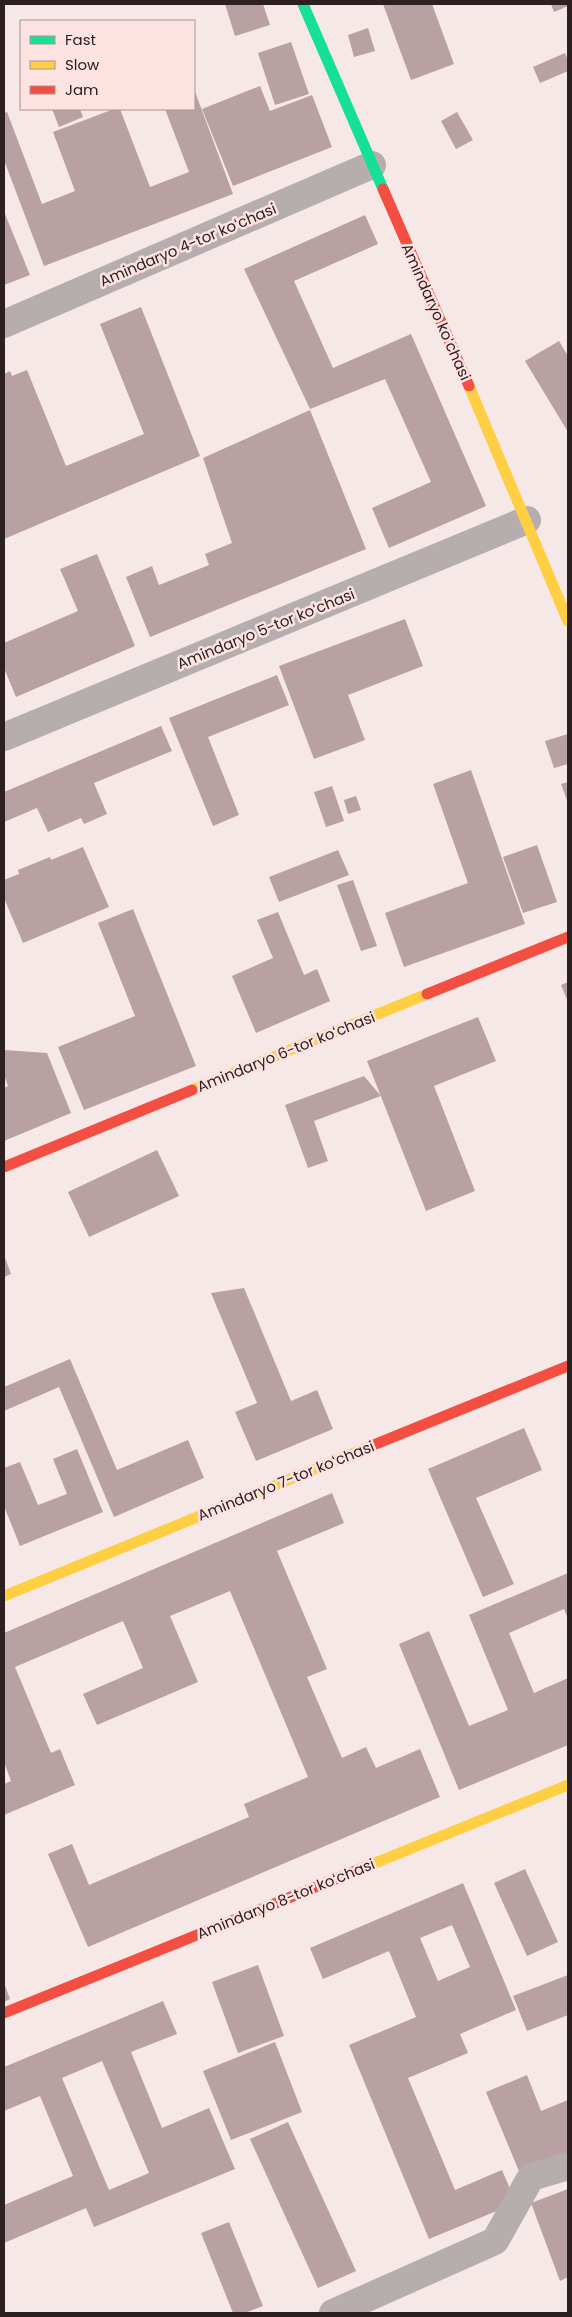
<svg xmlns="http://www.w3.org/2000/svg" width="572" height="2317" viewBox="0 0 572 2317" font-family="Poppins,sans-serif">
  <rect width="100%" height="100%" fill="#f7e8e8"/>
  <!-- building -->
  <g fill="#b9a0a2" fill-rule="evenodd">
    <polygon points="225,4 263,4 270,25 235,36"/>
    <polygon points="383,4 432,4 454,64 411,80"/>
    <polygon points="551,4 568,4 568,6 554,12"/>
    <polygon points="368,28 375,51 354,57 348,35"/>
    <polygon points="291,42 309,94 275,105 258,53"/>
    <polygon points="565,53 568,61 568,71 540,83 533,67"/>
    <polygon points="260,86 270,111 312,95 332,147 233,186 202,109"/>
    <polygon points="194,89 233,194 44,266 4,160 4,113 7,112 42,204 75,191 53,132 114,109 120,109 150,187 189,172 165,109 194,109"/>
    <polygon points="52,109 80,109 83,117 59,127"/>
    <polygon points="457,112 473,140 456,149 441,121"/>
    <polygon points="5,214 30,275 4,285 4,215"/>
    <polygon points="365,215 378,244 294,281 333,368 411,334 486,506 389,548 372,508 431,482 385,379 310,409 244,269"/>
    <polygon points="141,307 200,456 4,539 4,374 10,371 12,376 27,370 66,466 144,434 100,324"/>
    <polygon points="559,341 568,356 568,432 525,361"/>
    <polygon points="310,410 366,549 150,637 126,577 152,566 159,585 209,565 205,554 232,543 203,458"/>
    <polygon points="97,554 135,646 16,697 4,668 4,643 78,611 60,569"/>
    <polygon points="405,619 423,666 348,695 365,740 314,759 279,666"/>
    <polygon points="277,675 289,705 208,737 239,815 213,826 169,718"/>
    <polygon points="161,726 172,751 94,783 107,814 84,824 81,818 48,832 37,808 4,822 4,792"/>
    <polygon points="568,734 568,764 554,768 545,741"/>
    <polygon points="471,770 525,924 404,967 385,913 468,883 433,784"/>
    <polygon points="568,782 568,803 561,784"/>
    <polygon points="332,786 344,821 326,827 314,792"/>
    <polygon points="356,796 361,810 348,814 344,800"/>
    <polygon points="537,845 557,902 523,913 503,857"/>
    <polygon points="83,847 109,907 23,943 4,898 4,880 19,874 18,870 50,857 51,860"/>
    <polygon points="338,850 349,875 279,902 269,877"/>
    <polygon points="353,880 377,946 361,951 337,885"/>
    <polygon points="133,909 196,1066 84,1110 58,1047 135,1016 98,923"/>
    <polygon points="278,912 304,975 317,969 330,1001 256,1033 232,976 273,958 257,920"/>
    <polygon points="568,982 568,1002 561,985"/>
    <polygon points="478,1017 496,1061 434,1086 475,1191 426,1211 367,1061"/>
    <polygon points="4,1050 47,1053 71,1113 4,1141 4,1088 8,1086 4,1075"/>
    <polygon points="364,1076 381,1096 314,1121 328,1161 308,1168 285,1105"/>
    <polygon points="157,1150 179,1196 89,1237 68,1192"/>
    <polygon points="4,1255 11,1274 4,1277"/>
    <polygon points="244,1288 291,1401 317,1390 333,1429 256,1461 235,1412 257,1403 211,1293"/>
    <polygon points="70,1359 117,1470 188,1440 204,1478 114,1517 59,1387 4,1411 4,1387"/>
    <polygon points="524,1428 542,1470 476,1498 514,1584 483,1597 428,1469"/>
    <polygon points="77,1449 103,1512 20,1546 4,1506 4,1468 20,1462 38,1505 67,1494 53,1459"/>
    <polygon points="332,1493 344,1523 277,1551 327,1669 307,1677 342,1758 366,1747 376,1768 420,1749 440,1797 88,1947 48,1854 72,1844 89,1885 249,1817 244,1804 308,1777 230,1591 170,1616 198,1682 97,1725 83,1694 143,1668 123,1621 15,1667 51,1753 60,1749 75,1785 4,1815 4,1784 11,1781 4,1762 4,1633"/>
    <polygon points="568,1573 568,1619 564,1609 509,1633 534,1693 568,1678 568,1745 459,1790 399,1644 429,1631 469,1726 508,1710 469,1615"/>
    <polygon points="525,1869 558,1942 527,1956 494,1883"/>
    <path d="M463,1883L516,2010L460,2034L468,2053L408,2078L455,2190L502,2170L516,2203L429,2239L349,2045L416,2017L389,1951L323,1979L310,1948ZM452,1925L470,1967L438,1981L420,1938Z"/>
    <polygon points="258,1965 284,2036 238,2053 212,1982"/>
    <polygon points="568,1975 568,2015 527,2031 513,1996"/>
    <polygon points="4,1983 10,1999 4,2002"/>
    <path d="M163,2001L177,2034L131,2052L162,2128L209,2108L235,2169L94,2227L86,2208L4,2243V2205L73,2176L40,2096L4,2111V2067ZM102,2061L149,2173L109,2190L62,2078Z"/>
    <polygon points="275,2042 302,2112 231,2140 203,2071"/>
    <polygon points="527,2075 541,2111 568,2100 568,2157 521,2176 486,2092"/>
    <polygon points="288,2122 356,2271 318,2288 250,2139"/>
    <polygon points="568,2189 568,2277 560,2281 531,2203"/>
    <polygon points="229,2222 263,2306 245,2313 233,2313 201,2233"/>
  </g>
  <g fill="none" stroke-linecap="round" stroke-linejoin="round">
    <!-- street -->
    <g stroke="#b6aeae" stroke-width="28">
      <polyline points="4,324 372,165"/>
      <polyline points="4,737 527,520"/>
      <polyline points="333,2313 495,2241 531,2177 568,2166"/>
    </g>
    <!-- fast -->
    <polyline stroke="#16e098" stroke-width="11" points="303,4 383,189"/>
    <!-- slow -->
    <g stroke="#ffcf43" stroke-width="11">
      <polyline points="469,386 568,621"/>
      <polyline points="192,1090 427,994"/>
      <polyline points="4,1596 371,1446"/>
      <polyline points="370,1865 568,1785"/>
    </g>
    <!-- jam -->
    <g stroke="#f24e42" stroke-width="11">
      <polyline points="383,189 469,386"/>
      <polyline points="427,994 568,937"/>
      <polyline points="4,1167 192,1090"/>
      <polyline points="371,1446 568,1366"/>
      <polyline points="4,2013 370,1865"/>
    </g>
  </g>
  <g text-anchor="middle" stroke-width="5" stroke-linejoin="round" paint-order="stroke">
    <!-- street labels -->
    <g font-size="15" fill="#2c2020" stroke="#fde2e2">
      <text transform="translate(188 245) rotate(-23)" y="5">Amindaryo 4-tor koʻchasi</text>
      <text transform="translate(436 312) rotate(66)" y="5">Amindaryo koʻchasi</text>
      <text transform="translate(266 629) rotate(-22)" y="5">Amindaryo 5-tor koʻchasi</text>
      <text transform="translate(286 1052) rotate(-22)" y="5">Amindaryo 6-tor koʻchasi</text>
      <text transform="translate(286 1481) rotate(-22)" y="5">Amindaryo 7-tor koʻchasi</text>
      <text transform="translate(286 1899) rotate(-22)" y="5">Amindaryo 8-tor koʻchasi</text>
    </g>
  </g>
  <!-- border -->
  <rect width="572" height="2317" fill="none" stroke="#2c2020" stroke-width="10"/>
  <!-- legend -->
  <rect x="20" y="20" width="175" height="90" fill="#fde2e2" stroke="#a99494"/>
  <rect x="30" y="36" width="25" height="8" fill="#16e098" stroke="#a99494"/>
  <text x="65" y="45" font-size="15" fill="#2c2020">Fast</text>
  <rect x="30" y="61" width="25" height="8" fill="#ffcf43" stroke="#a99494"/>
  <text x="65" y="70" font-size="15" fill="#2c2020">Slow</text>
  <rect x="30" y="86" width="25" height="8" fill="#f24e42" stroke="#a99494"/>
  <text x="65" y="95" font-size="15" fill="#2c2020">Jam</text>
</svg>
